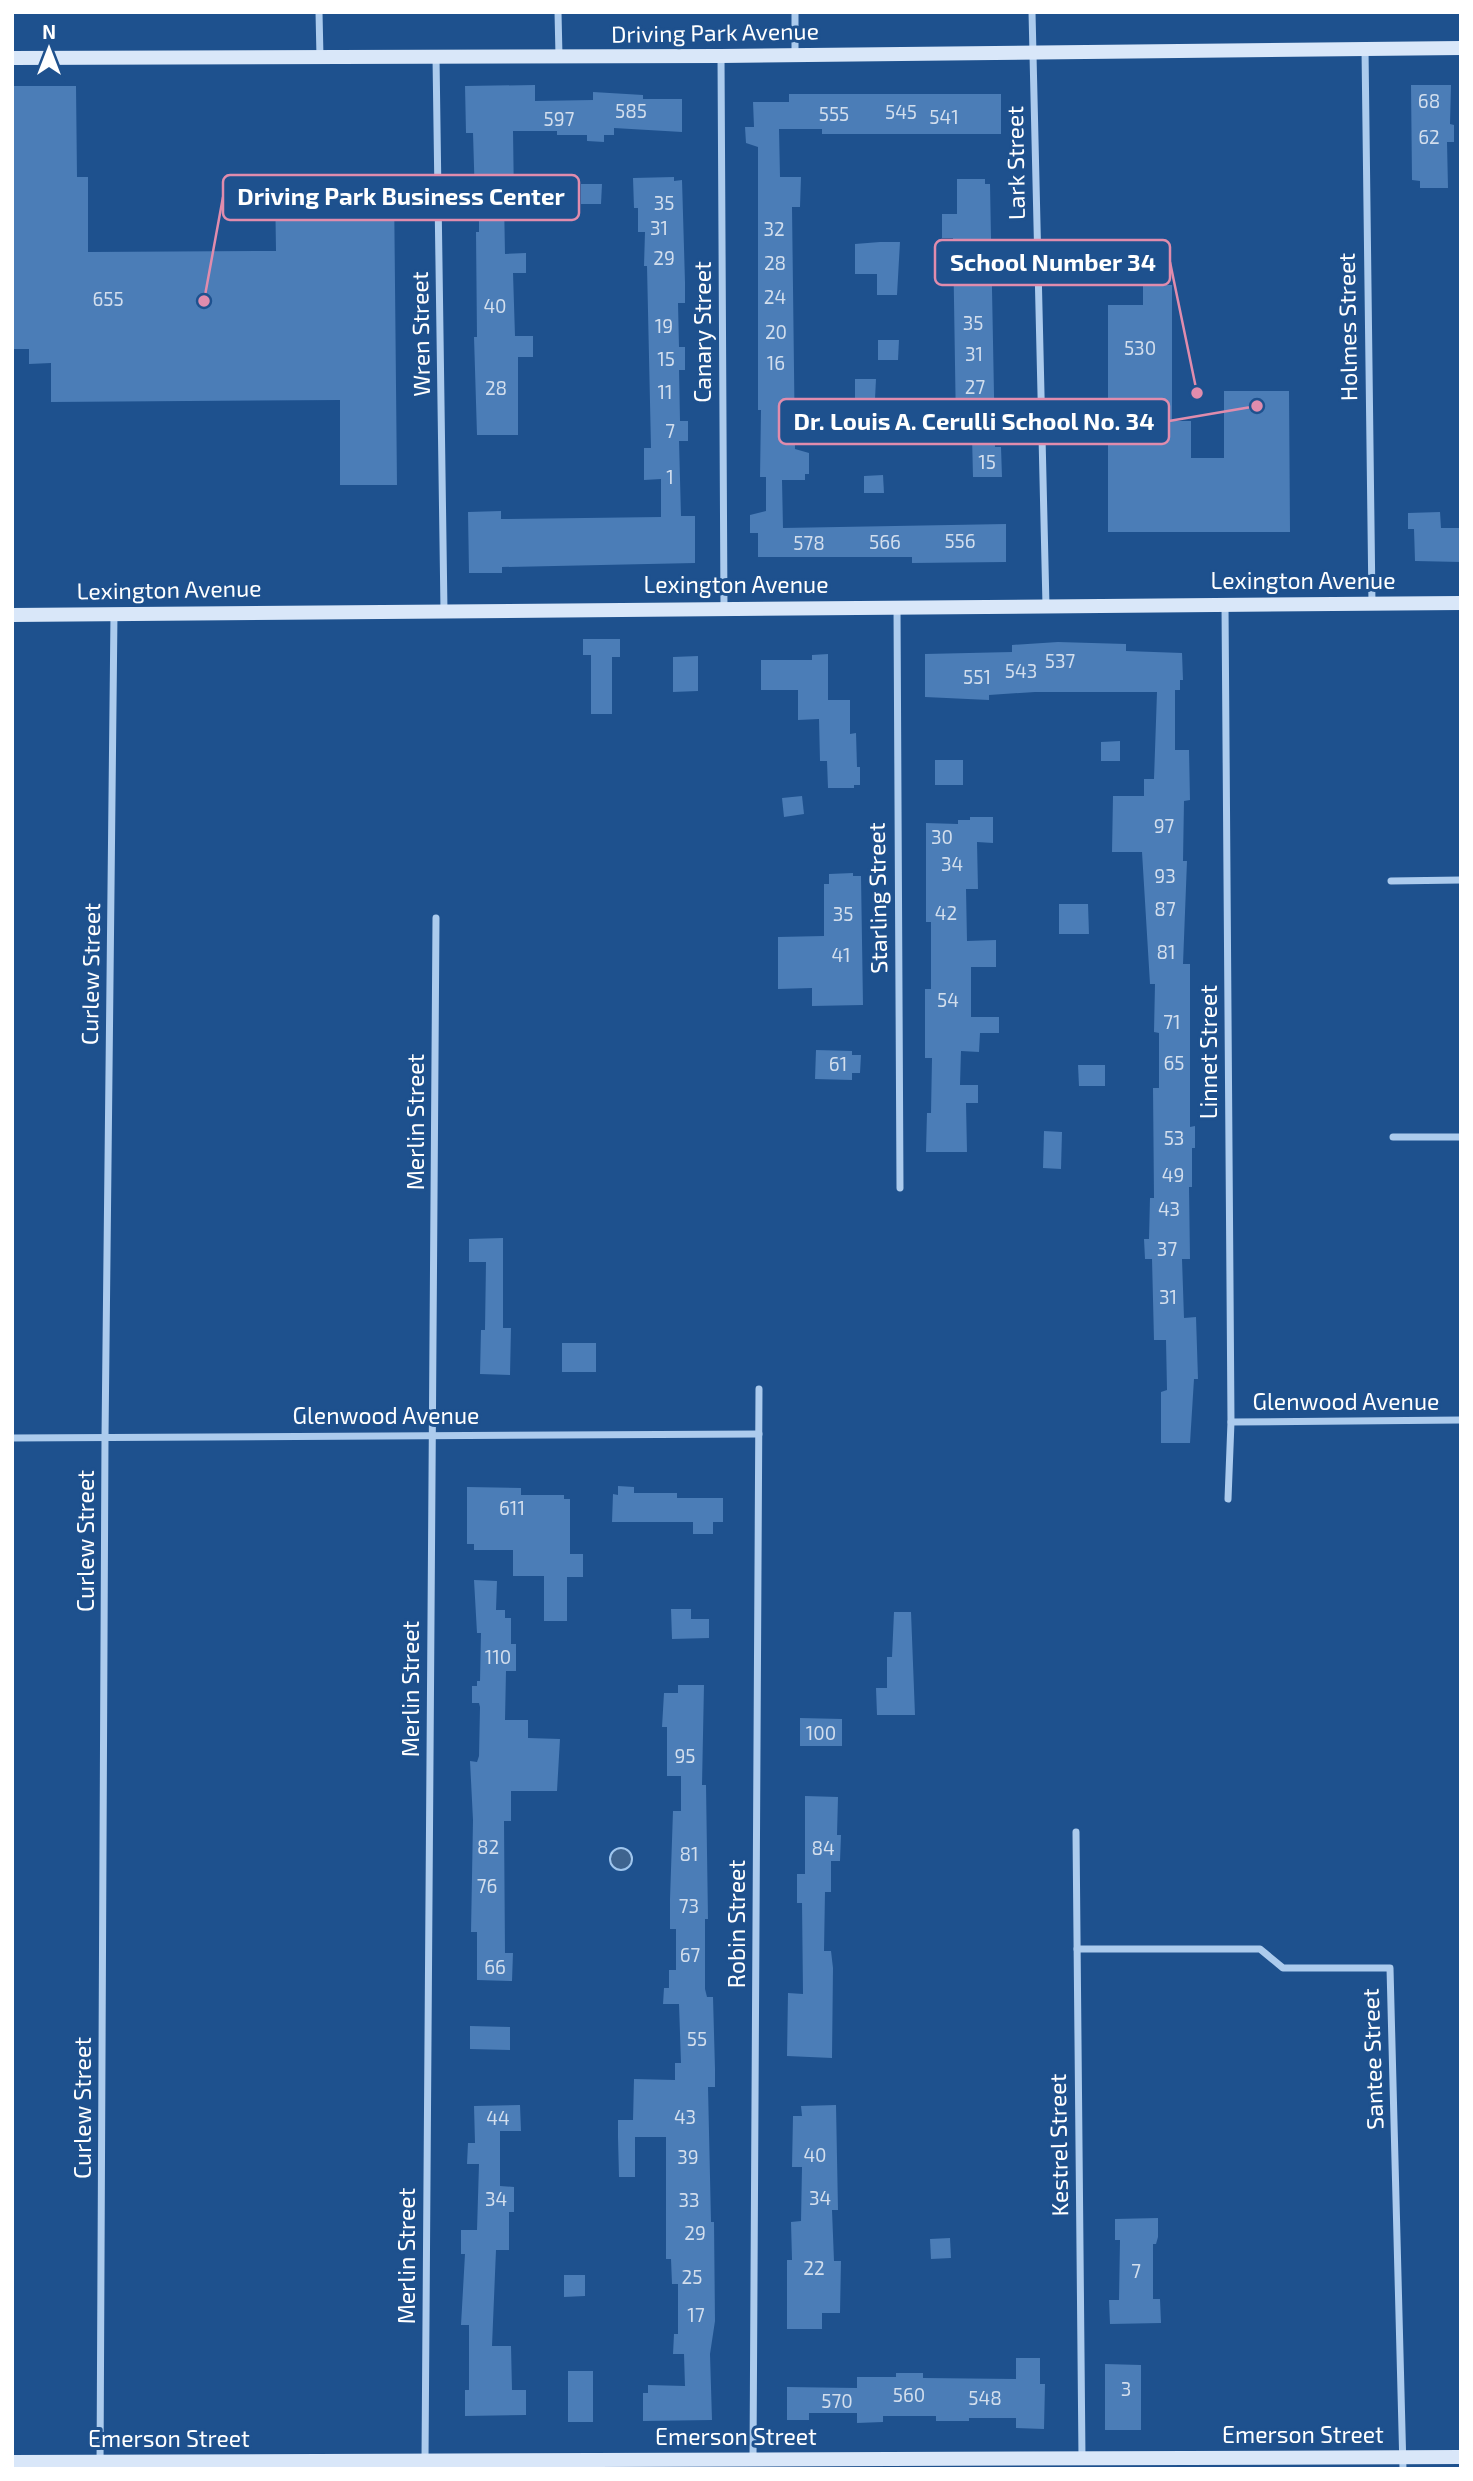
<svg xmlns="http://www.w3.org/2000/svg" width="1473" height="2481" viewBox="0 0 1473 2481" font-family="'Exo 2',sans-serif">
  <rect width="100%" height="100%" fill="#1e518e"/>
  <!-- water -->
  <circle fill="#3f648f" stroke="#a0c6ee" stroke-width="2" cx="621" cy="1859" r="11"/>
  <!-- building -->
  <g fill="#4b7db7">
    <polygon points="535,85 535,101 593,100 593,92 643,95 643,99 682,99 682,132 614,128 614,135 604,135 604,142 587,141 587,135 557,135 557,131 513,131 514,200 504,200 505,254 526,253 526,273 513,273 515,336 533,336 533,357 518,357 518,435 477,435 474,337 477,337 476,232 479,232 479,200 475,200 473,133 466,133 465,86"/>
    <polygon points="1411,85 1451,85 1450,124 1454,125 1454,142 1447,142 1448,188 1420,188 1420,181 1412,180"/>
    <polygon points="12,86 76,86 77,177 88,177 88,252 276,251 275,185 394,184 397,485 340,485 340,400 51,402 51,363 29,364 29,349 12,349"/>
    <polygon points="789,94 1001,94 1001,134 822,134 822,129 779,129 780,177 801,177 800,207 792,207 795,449 809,453 809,474 805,474 805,480 782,480 783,528 1006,524 1006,562 912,563 912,557 758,557 758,533 750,533 750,515 766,511 766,477 760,477 761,410 758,410 758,147 746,143 745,127 754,127 753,102 789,102"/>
    <polygon points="674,177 674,181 682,180 685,282 685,303 678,303 679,347 685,347 685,370 679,370 680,421 688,421 688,441 679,441 681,516 695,516 695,563 502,567 502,573 469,573 468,512 501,511 501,519 661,517 661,479 644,480 644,448 651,448 647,266 644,266 645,232 638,232 638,208 634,208 633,178"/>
    <polygon points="957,179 985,179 985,184 990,184 995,447 1001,447 1002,477 973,477 972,436 961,436 961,427 956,427 953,238 942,238 942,214 957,214"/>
    <polygon points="581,184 602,184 601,204 581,204"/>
    <polygon points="880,242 900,242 897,295 877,295 877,274 855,274 855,244"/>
    <polygon points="1143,285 1172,285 1172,421 1191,421 1191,458 1224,458 1224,391 1289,391 1290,532 1108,532 1108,305 1143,305"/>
    <polygon points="878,340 899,340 898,360 878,360"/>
    <polygon points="855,379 876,379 875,399 855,399"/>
    <polygon points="883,475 884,493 864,493 864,476"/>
    <polygon points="1440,512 1441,528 1461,528 1461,562 1415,561 1414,529 1408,529 1408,513"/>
    <polygon points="583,639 620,639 620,657 612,657 612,714 591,714 591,655 583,655"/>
    <polygon points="1058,642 1126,644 1126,651 1182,653 1183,680 1180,680 1180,690 1175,690 1175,750 1189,750 1190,800 1184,801 1183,861 1187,861 1183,964 1190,964 1190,1127 1195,1126 1195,1148 1192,1148 1192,1187 1189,1187 1190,1259 1182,1259 1184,1318 1196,1317 1198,1379 1194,1379 1190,1443 1161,1443 1161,1392 1167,1390 1166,1340 1154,1340 1152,1259 1145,1259 1144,1239 1149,1239 1150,1198 1154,1198 1153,1088 1159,1088 1159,1033 1154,1032 1155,984 1150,984 1142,852 1112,852 1113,796 1144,796 1144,779 1154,779 1157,692 1035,692 989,695 989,700 925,697 925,654 1012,652 1012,645"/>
    <polygon points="828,654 828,700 850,700 850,734 856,733 857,767 860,767 860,785 854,785 854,788 828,788 827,761 820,761 819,719 798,720 798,690 761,690 761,660 812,660 812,655"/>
    <polygon points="698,656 698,691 673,692 673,657"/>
    <polygon points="1120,741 1120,761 1101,761 1101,742"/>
    <rect x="935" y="760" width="28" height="25"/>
    <polygon points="802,796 804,814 784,817 782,798"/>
    <polygon points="970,817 993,817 993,843 977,842 978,889 966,889 967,941 996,940 996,967 971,967 971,1017 999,1017 999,1033 980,1033 979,1052 961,1051 960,1085 978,1085 978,1103 966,1103 967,1152 926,1152 927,1113 931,1113 932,1058 925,1058 925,989 931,989 931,922 926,922 926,823 958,824 958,820 970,820"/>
    <polygon points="853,873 853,876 861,876 863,1005 812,1006 812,988 778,989 778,937 824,936 824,884 829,884 829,874"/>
    <polygon points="1059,904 1088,904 1089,934 1059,934"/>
    <polygon points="816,1050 852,1051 852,1055 861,1055 860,1073 852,1073 852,1080 815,1079"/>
    <polygon points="1078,1065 1105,1065 1105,1086 1079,1086"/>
    <polygon points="1044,1131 1062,1132 1061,1169 1043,1168"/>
    <polygon points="503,1238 503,1328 511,1328 510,1375 480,1374 481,1330 485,1330 486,1262 469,1262 469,1239"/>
    <rect x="562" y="1343" width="34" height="29"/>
    <polygon points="618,1486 634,1487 634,1493 677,1493 677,1498 723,1498 723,1522 713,1522 713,1534 693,1534 693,1522 612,1522 613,1494 618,1495"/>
    <polygon points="467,1487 521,1488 521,1495 564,1495 564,1499 570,1499 570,1554 583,1554 583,1577 567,1577 567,1621 544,1621 544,1576 513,1576 513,1550 474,1550 474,1544 467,1544"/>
    <polygon points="474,1580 497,1581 496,1610 505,1610 505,1618 511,1618 511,1644 516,1644 516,1671 506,1671 505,1720 528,1720 528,1738 560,1739 557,1791 511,1791 511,1821 504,1821 505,1953 513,1953 512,1981 477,1980 477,1932 471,1932 473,1820 470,1761 477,1762 479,1756 480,1707 479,1703 472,1703 472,1686 477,1686 477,1681 480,1681 481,1633 477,1633"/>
    <polygon points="671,1609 691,1609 691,1619 709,1619 709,1638 672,1639"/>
    <polygon points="894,1612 911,1612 915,1715 877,1715 876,1688 887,1688 887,1657 892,1657"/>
    <polygon points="678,1685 704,1685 702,1785 706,1785 708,1919 705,1919 705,1989 707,1997 713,1997 715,2069 715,2087 708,2087 711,2222 714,2222 715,2321 710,2354 712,2420 643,2421 643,2393 648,2393 648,2385 685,2386 684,2354 673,2354 674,2334 678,2334 678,2284 672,2284 671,2259 666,2259 666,2137 635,2137 635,2177 619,2177 618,2137 618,2120 633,2120 634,2079 675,2080 675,2063 681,2063 679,2004 663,2004 664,1988 669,1988 669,1970 676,1970 676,1929 670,1929 670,1899 673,1811 681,1811 681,1776 667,1776 667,1727 662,1727 664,1693 678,1693"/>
    <polygon points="800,1718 842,1719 842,1746 800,1746"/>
    <polygon points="805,1796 838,1797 837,1835 841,1835 840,1861 831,1861 831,1892 825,1892 824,1951 831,1951 833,1968 832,2058 787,2056 788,1993 803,1994 802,1903 797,1903 797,1874 805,1874"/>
    <polygon points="470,2026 510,2027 510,2050 470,2049"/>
    <polygon points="520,2105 521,2131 500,2131 500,2186 514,2187 514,2212 509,2212 509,2250 496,2250 492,2346 511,2346 512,2390 526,2390 526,2415 465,2416 465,2390 469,2390 469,2325 461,2325 465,2254 461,2254 461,2230 477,2230 479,2164 467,2164 468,2143 475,2143 474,2106"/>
    <polygon points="836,2105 838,2210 832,2210 834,2261 841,2261 840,2313 822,2313 822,2329 787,2329 787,2260 792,2260 791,2222 801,2221 802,2167 792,2167 793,2116 802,2116 801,2106"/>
    <polygon points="1158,2218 1158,2237 1156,2244 1153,2244 1153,2299 1160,2299 1161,2323 1110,2324 1109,2300 1119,2300 1120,2240 1115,2240 1115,2219"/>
    <polygon points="950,2238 951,2258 931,2259 930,2239"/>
    <polygon points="564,2275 585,2275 585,2296 564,2297"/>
    <polygon points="1016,2358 1040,2358 1040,2384 1045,2384 1044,2429 1016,2428 1016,2418 969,2418 969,2421 936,2421 936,2416 883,2416 883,2422 857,2423 857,2413 809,2413 809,2420 787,2420 787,2387 857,2388 857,2377 896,2377 896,2373 923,2373 923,2378 1016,2379"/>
    <polygon points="1105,2364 1141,2365 1141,2430 1105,2430"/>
    <rect x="568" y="2371" width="25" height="51"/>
  </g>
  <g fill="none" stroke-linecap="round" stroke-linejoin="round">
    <!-- street -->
    <g stroke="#accbed" stroke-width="7">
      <polyline points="319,12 320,57"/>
      <polyline points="558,12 559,56"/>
      <polyline points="795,12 795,55"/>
      <polyline points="1032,12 1046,606"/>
      <polyline points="1365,49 1372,604"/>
      <polyline points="721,56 724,608"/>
      <polyline points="436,57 444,611"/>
      <polyline points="1225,605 1231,1422 1228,1499"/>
      <polyline points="897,607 900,1188"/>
      <polyline points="1391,881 1461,880"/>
      <polyline points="1393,1137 1461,1137"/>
      <polyline points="1231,1422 1461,1420"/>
      <polyline points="12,1438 759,1434"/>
      <polyline points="1076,1832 1082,2458"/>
      <polyline points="1077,1949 1260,1949 1283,1968 1390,1968 1403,2469"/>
      <polyline points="753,2459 759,1389"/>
      <polyline points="425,2460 436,918"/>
      <polyline points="100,2469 105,1438 114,614"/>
    </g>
    <!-- secondary -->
    <g stroke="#d9e7f9" stroke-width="14">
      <polyline points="12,58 721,56 1461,48"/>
      <polyline points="12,615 1461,603"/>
      <polyline points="12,2462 1461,2457"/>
    </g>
  </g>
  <g text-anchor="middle" stroke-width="6" stroke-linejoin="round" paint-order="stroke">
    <!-- number labels -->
    <g font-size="19" fill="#d2deed">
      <text x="1429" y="108">68</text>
      <text x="631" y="118">585</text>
      <text x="901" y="119">545</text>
      <text x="834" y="121">555</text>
      <text x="944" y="124">541</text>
      <text x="559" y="126">597</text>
      <text x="1429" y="144">62</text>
      <text x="664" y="210">35</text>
      <text x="659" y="235">31</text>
      <text x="774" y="236">32</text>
      <text x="664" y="265">29</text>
      <text x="775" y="270">28</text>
      <text x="775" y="304">24</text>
      <text x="108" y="306">655</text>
      <text x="495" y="313">40</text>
      <text x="973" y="330">35</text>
      <text x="664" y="333">19</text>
      <text x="776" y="339">20</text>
      <text x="1140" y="355">530</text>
      <text x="974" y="361">31</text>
      <text x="666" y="366">15</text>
      <text x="776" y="370">16</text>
      <text x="975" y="394">27</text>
      <text x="496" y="395">28</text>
      <text x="665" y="399">11</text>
      <text x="670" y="438">7</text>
      <text x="987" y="469">15</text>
      <text x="670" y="484">1</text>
      <text x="960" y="548">556</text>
      <text x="885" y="549">566</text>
      <text x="809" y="550">578</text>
      <text x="1060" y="668">537</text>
      <text x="1021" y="678">543</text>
      <text x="977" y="684">551</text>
      <text x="1164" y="833">97</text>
      <text x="942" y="844">30</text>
      <text x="952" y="871">34</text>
      <text x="1165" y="883">93</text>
      <text x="1165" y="916">87</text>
      <text x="946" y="920">42</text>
      <text x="843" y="921">35</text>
      <text x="1166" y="959">81</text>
      <text x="841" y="962">41</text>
      <text x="948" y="1007">54</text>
      <text x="1172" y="1029">71</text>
      <text x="1174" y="1070">65</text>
      <text x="838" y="1071">61</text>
      <text x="1174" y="1145">53</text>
      <text x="1173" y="1182">49</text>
      <text x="1169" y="1216">43</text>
      <text x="1167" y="1256">37</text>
      <text x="1168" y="1304">31</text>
      <text x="512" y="1515">611</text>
      <text x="498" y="1664">110</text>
      <text x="821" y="1740">100</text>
      <text x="685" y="1763">95</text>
      <text x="488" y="1854">82</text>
      <text x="823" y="1855">84</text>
      <text x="689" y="1861">81</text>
      <text x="487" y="1893">76</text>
      <text x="689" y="1913">73</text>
      <text x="690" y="1962">67</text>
      <text x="495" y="1974">66</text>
      <text x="697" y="2046">55</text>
      <text x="685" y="2124">43</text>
      <text x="498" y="2125">44</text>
      <text x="815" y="2162">40</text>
      <text x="688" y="2164">39</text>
      <text x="820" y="2205">34</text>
      <text x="496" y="2206">34</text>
      <text x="689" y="2207">33</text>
      <text x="695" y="2240">29</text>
      <text x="814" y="2275">22</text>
      <text x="1136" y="2278">7</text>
      <text x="692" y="2284">25</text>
      <text x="696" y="2322">17</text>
      <text x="1126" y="2396">3</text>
      <text x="909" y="2402">560</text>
      <text x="985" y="2405">548</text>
      <text x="837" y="2408">570</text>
    </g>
    <!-- street labels -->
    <g font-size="23" fill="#fff" stroke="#1e518e">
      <text transform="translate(715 33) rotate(-1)" y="8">Driving Park Avenue</text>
      <text transform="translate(1016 163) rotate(-91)" y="8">Lark Street</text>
      <text transform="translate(1348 327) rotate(-91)" y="8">Holmes Street</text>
      <text transform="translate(703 332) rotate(-90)" y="8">Canary Street</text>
      <text transform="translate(421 334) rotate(-91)" y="8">Wren Street</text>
      <text x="1303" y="589">Lexington Avenue</text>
      <text x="736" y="593">Lexington Avenue</text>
      <text transform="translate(169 590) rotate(-1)" y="8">Lexington Avenue</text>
      <text transform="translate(878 898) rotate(-91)" y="8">Starling Street</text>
      <text transform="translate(91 974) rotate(-89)" y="8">Curlew Street</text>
      <text transform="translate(1209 1052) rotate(-90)" y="8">Linnet Street</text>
      <text transform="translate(416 1122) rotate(-90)" y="8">Merlin Street</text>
      <text x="1346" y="1410">Glenwood Avenue</text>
      <text x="386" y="1424">Glenwood Avenue</text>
      <text transform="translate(86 1541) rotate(-90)" y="8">Curlew Street</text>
      <text transform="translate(411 1689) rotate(-90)" y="8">Merlin Street</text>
      <text transform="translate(737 1924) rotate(-90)" y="8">Robin Street</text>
      <text transform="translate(1373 2059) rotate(-92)" y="8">Santee Street</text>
      <text transform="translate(83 2108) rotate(-90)" y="8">Curlew Street</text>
      <text transform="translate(1059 2145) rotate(-91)" y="8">Kestrel Street</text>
      <text transform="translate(407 2256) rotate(-90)" y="8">Merlin Street</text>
      <text x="1303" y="2443">Emerson Street</text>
      <text x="736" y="2445">Emerson Street</text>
      <text x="169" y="2447">Emerson Street</text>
    </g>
  </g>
  <!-- callouts -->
  <path fill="none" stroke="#e08cad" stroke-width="2.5" d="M204 301L223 197M1197 393L1170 262M1257 406L1169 421"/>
  <g fill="#e08cad" stroke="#1e518e" stroke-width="2.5">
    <circle cx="204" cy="301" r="7"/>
    <circle cx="1197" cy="393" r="7"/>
    <circle cx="1257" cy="406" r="7"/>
  </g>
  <g fill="#1e518e" stroke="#e08cad" stroke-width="2.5">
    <rect x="223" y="175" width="356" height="45" rx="7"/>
    <rect x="935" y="240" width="235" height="45" rx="7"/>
    <rect x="779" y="399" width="390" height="45" rx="7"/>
  </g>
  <g font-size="24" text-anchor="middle" font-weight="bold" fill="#fff">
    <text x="401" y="205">Driving Park Business Center</text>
    <text x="1053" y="271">School Number 34</text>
    <text x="974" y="430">Dr. Louis A. Cerulli School No. 34</text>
  </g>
  <!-- border -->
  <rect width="1473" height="2481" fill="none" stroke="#ffffff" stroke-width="28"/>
  <!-- north arrow -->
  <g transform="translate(49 49)" stroke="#1e518e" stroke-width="5" paint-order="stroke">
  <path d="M0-5L12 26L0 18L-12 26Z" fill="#ffffff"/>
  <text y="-10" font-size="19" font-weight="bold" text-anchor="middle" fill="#ffffff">N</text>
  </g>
</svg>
